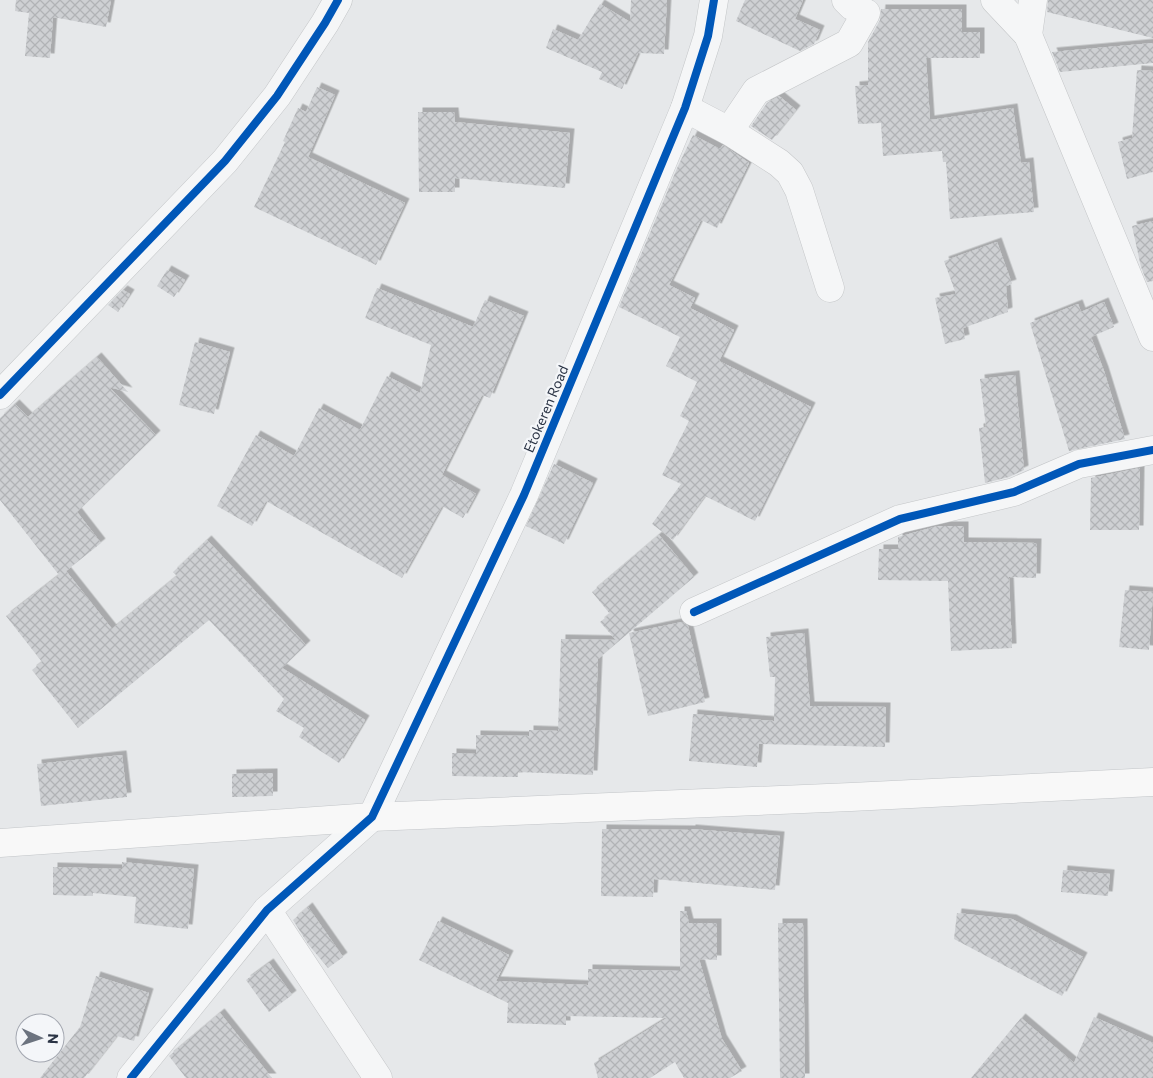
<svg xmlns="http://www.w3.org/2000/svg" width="1153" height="1078" viewBox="0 0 1153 1078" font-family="Commissioner,sans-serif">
  <defs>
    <pattern id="building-cross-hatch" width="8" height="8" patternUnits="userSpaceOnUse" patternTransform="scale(1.25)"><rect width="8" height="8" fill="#ced0d3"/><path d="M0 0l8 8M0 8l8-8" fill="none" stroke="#b1b3b6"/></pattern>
    <filter id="shadow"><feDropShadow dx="4.5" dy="-4.5" stdDeviation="0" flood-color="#0004"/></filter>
  </defs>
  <rect width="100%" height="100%" fill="#e6e8ea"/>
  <!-- building -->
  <g fill="url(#building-cross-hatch)" filter="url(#shadow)">
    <polygon points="16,0 111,0 106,27 53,17 50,58 25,56 29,13 15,11"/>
    <polygon points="631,0 667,0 664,54 638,53 622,89 599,79 602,72 546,48 553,29 578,40 600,4 630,22"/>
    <polygon points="745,0 803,0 795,19 820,30 814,44 800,51 736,21"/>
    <polygon points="1048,0 1153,0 1153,38 1047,12"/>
    <polygon points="881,9 962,9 962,32 980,32 980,58 926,58 930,120 1013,108 1021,163 1029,162 1034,212 950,219 946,162 943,162 942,151 883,156 881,123 858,124 855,86 868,85 868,42 880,20"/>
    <polygon points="1153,43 1153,63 1060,72 1052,52"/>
    <polygon points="1137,70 1153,71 1153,172 1127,179 1118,142 1132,138"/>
    <polygon points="317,87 335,95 308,157 405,203 376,265 254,207 285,142 283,141 298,108 306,112"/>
    <polygon points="779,96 796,110 772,140 751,126 767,103"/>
    <polygon points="418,112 454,112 455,122 570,133 565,188 455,178 455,192 419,192"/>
    <polygon points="693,135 720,149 723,145 749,163 717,228 701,220 669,285 695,298 690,308 734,330 719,361 811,407 755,521 705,496 673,540 652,524 681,484 662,475 689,421 680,416 697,382 666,366 680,337 619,307 678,166"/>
    <polygon points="1153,221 1153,281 1147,282 1141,267 1132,226"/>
    <polygon points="997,242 1012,284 1006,286 1008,312 963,328 965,339 945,344 935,298 956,294 944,261"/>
    <polygon points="167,270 185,280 174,297 157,286"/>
    <polygon points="377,288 473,327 485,300 524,316 490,398 482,395 442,475 476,494 463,518 442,506 402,578 266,501 252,526 217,506 256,435 294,456 319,408 360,430 387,376 420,393 431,345 365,318"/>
    <polygon points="123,290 130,294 118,312 108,305"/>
    <polygon points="1104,302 1114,327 1091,337 1104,371 1125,439 1069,451 1030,323 1078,304 1081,312"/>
    <polygon points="195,342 230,352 214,414 179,405"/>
    <polygon points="97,357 128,392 109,387 156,435 77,512 101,543 66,571 112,629 177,576 173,572 207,540 306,645 282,668 365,720 339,763 299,737 304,728 276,711 284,699 209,620 78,728 32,670 42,662 6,616 59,575 0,500 0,418 15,404 28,417"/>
    <polygon points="1015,375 1024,470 1009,477 985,483 979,428 986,427 980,379"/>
    <polygon points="554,464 593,483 564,544 526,526"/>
    <polygon points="1140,468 1139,530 1090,530 1091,478"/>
    <polygon points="938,526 964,526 964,542 1037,543 1036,578 1009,577 1012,648 951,651 948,581 878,580 879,549 898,549 898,537"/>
    <polygon points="659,535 694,577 598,659 593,775 518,772 518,777 452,776 452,753 476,754 476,735 529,736 529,730 558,731 561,639 616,640 600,622 610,614 592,592"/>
    <polygon points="1125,590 1153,592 1149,650 1119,647"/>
    <polygon points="682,622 688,626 705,702 648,716 629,633"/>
    <polygon points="804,633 810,706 886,707 885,747 759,744 757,767 689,761 693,714 774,721 775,677 770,677 766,637"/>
    <polygon points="122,755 127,797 41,806 37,764"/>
    <polygon points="273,773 273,796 232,797 232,774"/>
    <polygon points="602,829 691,830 691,829 780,836 775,890 654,879 653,897 601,896"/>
    <polygon points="122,862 194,869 188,929 134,923 136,897 93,893 93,896 53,895 53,867 122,869"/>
    <polygon points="1063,870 1110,874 1108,896 1061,892"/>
    <polygon points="308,907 343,957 328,968 308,944 293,920"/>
    <polygon points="680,911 686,911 689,923 717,923 717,960 699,959 722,1039 742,1071 730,1078 684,1078 675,1062 650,1078 598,1078 594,1063 667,1018 566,1016 566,1025 507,1023 508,1003 419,960 438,921 509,955 496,981 588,985 588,969 680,971"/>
    <polygon points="957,913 1012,919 1083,957 1062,996 954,939"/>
    <polygon points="778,923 803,923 805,1078 780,1078"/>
    <polygon points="269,963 292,995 269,1012 246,980"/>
    <polygon points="96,976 149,993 134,1041 117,1036 84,1078 40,1078 80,1027"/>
    <polygon points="220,1013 272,1078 186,1078 169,1056"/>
    <polygon points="1094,1017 1153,1043 1153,1078 971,1078 1021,1018 1074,1063"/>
  </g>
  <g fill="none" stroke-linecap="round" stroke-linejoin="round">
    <defs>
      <g id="minor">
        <polyline points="995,0 1028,35 1153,337"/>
        <polyline points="1028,35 1033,0"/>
        <polyline points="685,108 729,131 779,163 790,173 799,190 830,288"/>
        <polyline points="729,131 756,91 849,43 866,13 852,6 846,0"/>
        <polyline points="0,395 225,161 277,96 325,23 338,0"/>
        <polyline points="694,612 900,519 1014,492 1079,464 1153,450"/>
        <polyline points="267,910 378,1078"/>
        <polyline points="131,1078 267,910 372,817 524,495 685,108 708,36 714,0"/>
      </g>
      <polyline id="major" points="0,843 372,817 851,797 1153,782"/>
    </defs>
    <!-- minor casing -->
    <use href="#minor" stroke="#c4c6c8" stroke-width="29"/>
    <!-- major casing -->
    <use href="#major" stroke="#c2c5c8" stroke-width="29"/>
    <!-- minor -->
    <use href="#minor" stroke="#f5f6f7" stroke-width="28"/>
    <!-- major -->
    <use href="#major" stroke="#f8f8f8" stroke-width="28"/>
    <defs>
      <g id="cycleway">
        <polyline points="0,395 225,161 277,96 325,23 338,0"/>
        <polyline points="694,612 900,519 1014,492 1079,464 1153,450"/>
        <polyline points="131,1078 267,910 372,817 524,495 685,108 708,36 714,0"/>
      </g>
    </defs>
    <!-- cycleway casing -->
    <use href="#cycleway" stroke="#f4f6f9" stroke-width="11"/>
    <!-- cycleway -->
    <use href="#cycleway" stroke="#0057b8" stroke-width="8"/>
  </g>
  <g text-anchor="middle" stroke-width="4.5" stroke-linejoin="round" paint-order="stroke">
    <!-- street labels -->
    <g font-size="14" fill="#2b3445" stroke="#f4f6f9">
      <text transform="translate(546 409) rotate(-67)" y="5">Etokeren Road</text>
    </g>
  </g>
  <!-- north arrow -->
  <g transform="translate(40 1038) rotate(93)"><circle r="24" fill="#f4f6f9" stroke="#a4a8b1"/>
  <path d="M0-4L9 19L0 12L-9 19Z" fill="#6c737f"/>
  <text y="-8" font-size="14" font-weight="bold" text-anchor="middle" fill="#2b3445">N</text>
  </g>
</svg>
